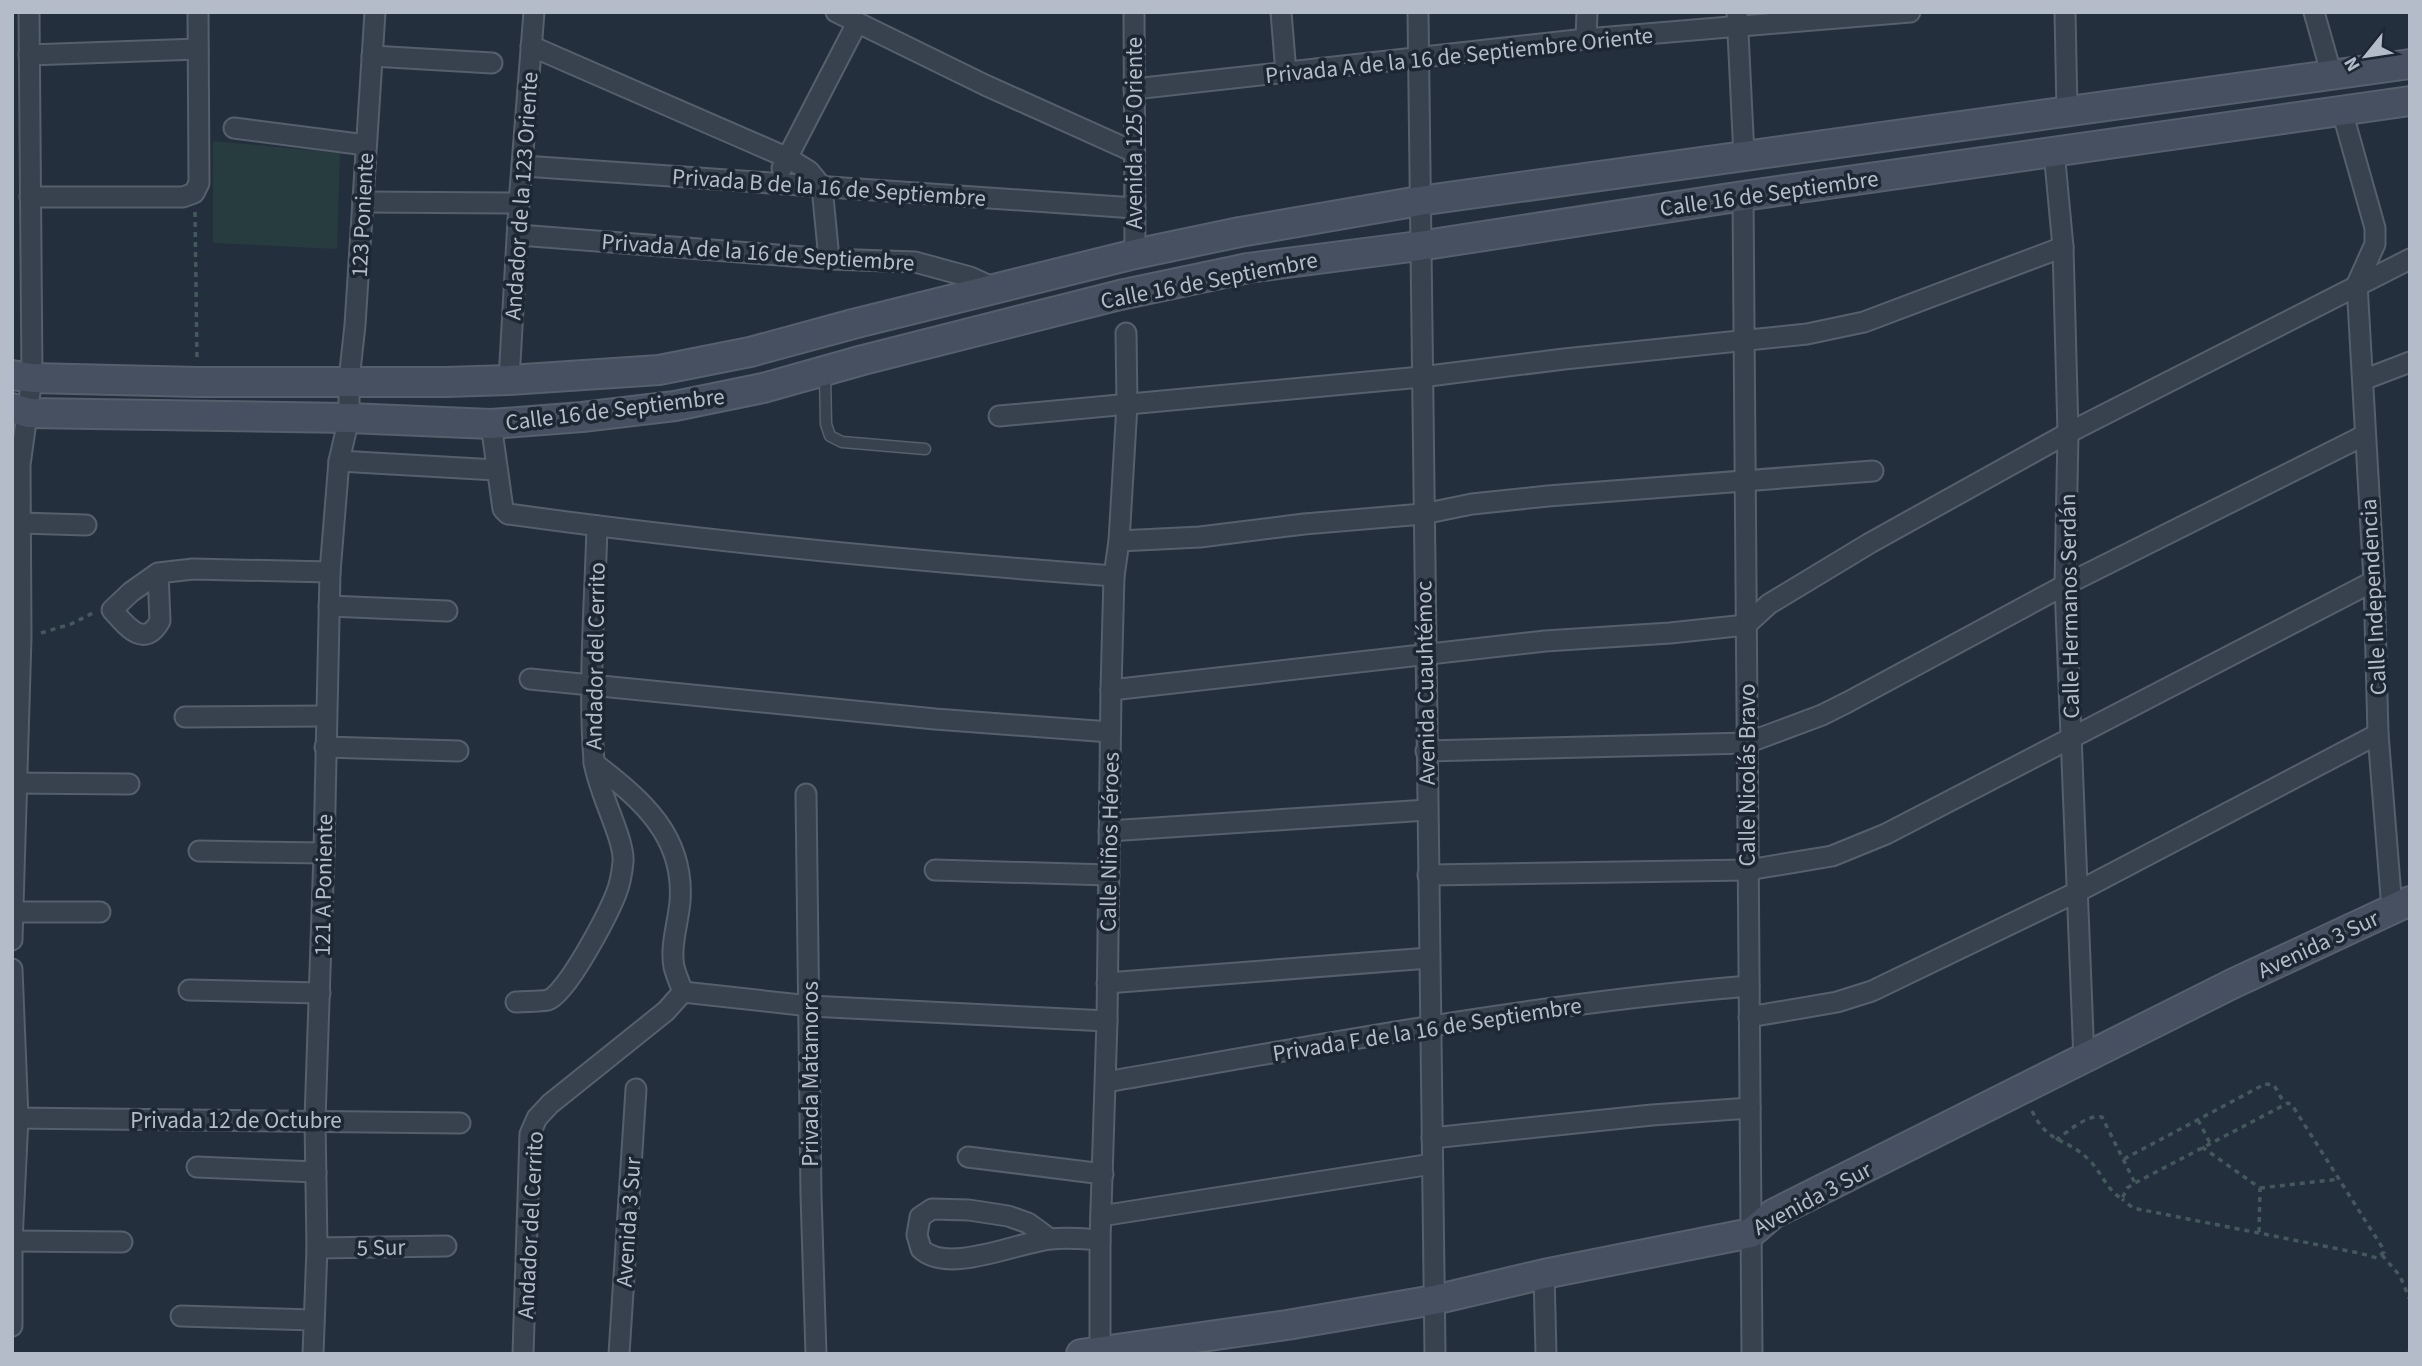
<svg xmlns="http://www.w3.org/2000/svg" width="2422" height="1366" viewBox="0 0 2422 1366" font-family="'Source Sans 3',sans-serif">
  <rect width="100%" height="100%" fill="#242f3e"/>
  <!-- green -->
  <polygon fill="#263c3f" points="213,141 340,153 337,249 213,243"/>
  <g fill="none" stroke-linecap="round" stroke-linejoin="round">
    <defs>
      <polyline id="lane" points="825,375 826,424 830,436 842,442 925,449"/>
      <g id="street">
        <polyline points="836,12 985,85 1134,152"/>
        <polyline points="1134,12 1135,254"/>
        <polyline points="1281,12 1286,73"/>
        <polyline points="1418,12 1435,1354"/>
        <polyline points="1737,12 1744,156"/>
        <polyline points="2065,12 2067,112"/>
        <polyline points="2314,12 2332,76"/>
        <polyline points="1586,39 1587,12"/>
        <polyline points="531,46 788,158 809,171 822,187 829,259"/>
        <polyline points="29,55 198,49"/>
        <polyline points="372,56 492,63"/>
        <polyline points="1134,89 1586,39 1910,12"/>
        <polyline points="2342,111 2375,228 2375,244 2357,284 2374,581 2378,734 2392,909"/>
        <polyline points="234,128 366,145"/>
        <polyline points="2054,151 2063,247 2068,433 2065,585 2084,1060"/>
        <polyline points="524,166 1135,208"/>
        <polyline points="782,168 857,23"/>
        <polyline points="1743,196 1752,1354"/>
        <polyline points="30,197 183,197 194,193 199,183 198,12"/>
        <polyline points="363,202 519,203"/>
        <polyline points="519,235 829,259 915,262 970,277 994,288"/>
        <polyline points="509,380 519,203 534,12"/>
        <polyline points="2363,380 2410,362"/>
        <polyline points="999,416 1421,377 1564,359 1807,334 1864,322 2063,247"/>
        <path d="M491,424L503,509L508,514C709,542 912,561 1114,576"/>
        <polyline points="339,461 496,470"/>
        <polyline points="21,523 86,525"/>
        <polyline points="1119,541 1200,537 1304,524 1423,514 1472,504 1548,496 1873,471"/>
        <path d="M158,573L160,621C144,650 126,625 112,610L131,592L158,573L193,569L330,572"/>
        <polyline points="329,606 447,611"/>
        <polyline points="530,679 935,719 1110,732"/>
        <polyline points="1111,690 1545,641 1670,633 1746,625 1769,604 1870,543 2068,433 2410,259"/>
        <polyline points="185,717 326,716"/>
        <polyline points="325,747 458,751"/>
        <polyline points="1426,751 1747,743 1822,715 1848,702 2065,585 2365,435"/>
        <polyline points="12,783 129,784"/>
        <polyline points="806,794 811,1195 816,1354"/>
        <polyline points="1109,831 1427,810"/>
        <polyline points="199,851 324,853"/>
        <polyline points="935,870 1109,875"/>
        <polyline points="1428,875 1748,870 1832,856 1886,834 2374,581"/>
        <polyline points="13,912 100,912"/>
        <polyline points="12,940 21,637 20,465 32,378 29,12"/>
        <polyline points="12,969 18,1118 12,1241 12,1326"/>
        <polyline points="1107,983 1429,958"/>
        <polyline points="189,990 320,993"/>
        <polyline points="683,992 810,1006 1107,1021"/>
        <path d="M516,1002C525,1001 538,1002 548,1000C567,994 608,914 616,894C620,884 622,873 623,862C625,839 597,790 594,761C588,683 595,604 597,526"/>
        <polyline points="1749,1017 1837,1002 1872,991 2077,892 2378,734"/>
        <path d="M1106,1082C1319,1045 1533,1004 1749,986"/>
        <polyline points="12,1118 460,1123"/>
        <polyline points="1432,1138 1652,1115 1750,1108"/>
        <polyline points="968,1157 1103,1174"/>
        <polyline points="197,1167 316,1172"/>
        <polyline points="1101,1216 1432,1164"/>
        <path d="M1050,1239L1028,1223L1008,1216L969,1210L932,1209L920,1217L917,1235L921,1249C948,1275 1018,1242 1051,1239C1067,1237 1084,1239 1100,1240"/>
        <polyline points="12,1241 122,1242"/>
        <polyline points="317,1248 446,1246"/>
        <polyline points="1544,1274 1546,1354"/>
        <polyline points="181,1316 314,1320"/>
        <polyline points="1100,1351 1100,1240 1107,1021 1111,690 1114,576 1119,541 1127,405 1126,333"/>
        <polyline points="313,1354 317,1248 315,1120 324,853 330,572 339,461 349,418 349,380 355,325 375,12"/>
        <path d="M523,1354L530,1134L537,1118L550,1104L666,1011L683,992C680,984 676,975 674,967C670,947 678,923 680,902C685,836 642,800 594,763"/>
        <polyline points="619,1354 636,1089"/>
      </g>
      <g id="secondary">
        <polyline points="12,375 32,378 198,382 446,382 509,380 659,370 750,352 853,324 1135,254 1240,232 1419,201 2410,64"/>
        <polyline points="12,408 29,413 349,418 491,424 582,417 675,406 763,388 863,360 1120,295 1248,268 1419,246 1743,196 2410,101"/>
        <polyline points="1081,1354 1287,1325 1434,1300 1544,1274 1751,1233 1773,1214 2232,984 2410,901"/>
      </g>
    </defs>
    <!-- lane casing -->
    <use href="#lane" stroke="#565f6c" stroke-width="13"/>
    <!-- street casing -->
    <use href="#street" stroke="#565f6c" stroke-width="23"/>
    <!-- secondary casing -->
    <use href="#secondary" stroke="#565f6c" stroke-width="32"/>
    <!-- path -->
    <g stroke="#44595c" stroke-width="3.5" stroke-dasharray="5 5" stroke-linecap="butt">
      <polyline points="195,212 197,359"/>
      <polyline points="41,633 71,624 93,613"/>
      <path d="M2032,1111C2049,1146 2066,1136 2090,1161C2102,1173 2106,1189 2122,1199L2127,1188L2135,1183L2288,1103L2292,1105L2382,1247L2384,1252L2377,1258L2359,1253L2133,1208L2122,1199"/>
      <polyline points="2198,1120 2210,1143"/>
      <path d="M2056,1140C2069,1131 2087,1114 2102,1117L2135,1183"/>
      <polyline points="2202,1147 2260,1188 2259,1233"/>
      <polyline points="2124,1159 2265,1084 2274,1085 2284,1103"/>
      <polyline points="2260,1188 2340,1179"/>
      <polyline points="2382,1255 2400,1276 2410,1300"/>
      <polyline points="2409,1354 2410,1348"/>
    </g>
    <!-- lane -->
    <use href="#lane" stroke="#38414e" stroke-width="10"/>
    <!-- street -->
    <use href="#street" stroke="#38414e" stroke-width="19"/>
    <!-- secondary -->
    <use href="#secondary" stroke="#465061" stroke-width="28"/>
  </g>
  <g text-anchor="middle" stroke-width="7" stroke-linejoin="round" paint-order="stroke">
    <!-- street labels -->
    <g font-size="23" fill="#b4bcc9" stroke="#1d2633">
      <text transform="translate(1459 55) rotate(-6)" y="8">Privada A de la 16 de Septiembre Oriente</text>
      <text transform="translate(1134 133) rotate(-90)" y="8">Avenida 125 Oriente</text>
      <text transform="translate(829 187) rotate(4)" y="8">Privada B de la 16 de Septiembre</text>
      <text transform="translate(1769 193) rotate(-8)" y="8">Calle 16 de Septiembre</text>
      <text transform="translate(521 196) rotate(-86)" y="8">Andador de la 123 Oriente</text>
      <text transform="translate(362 215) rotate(-87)" y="8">123 Poniente</text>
      <text transform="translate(758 252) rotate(4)" y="8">Privada A de la 16 de Septiembre</text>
      <text transform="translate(1209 280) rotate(-11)" y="8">Calle 16 de Septiembre</text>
      <text transform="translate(615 409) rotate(-7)" y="8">Calle 16 de Septiembre</text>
      <text transform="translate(2373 597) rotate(-93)" y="8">Calle Independencia</text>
      <text transform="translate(2069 606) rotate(-91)" y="8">Calle Hermanos Serdán</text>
      <text transform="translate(595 656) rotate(-89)" y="8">Andador del Cerrito</text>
      <text transform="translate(1425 683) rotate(-91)" y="8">Avenida Cuauhtémoc</text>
      <text transform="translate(1747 775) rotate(-90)" y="8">Calle Nicolás Bravo</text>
      <text transform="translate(1109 842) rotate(-89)" y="8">Calle Niños Héroes</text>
      <text transform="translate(323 885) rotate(-89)" y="8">121 A Poniente</text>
      <text transform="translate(2318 944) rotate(-25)" y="8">Avenida 3 Sur</text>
      <text transform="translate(1427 1029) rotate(-9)" y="8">Privada F de la 16 de Septiembre</text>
      <text transform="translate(810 1074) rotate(-90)" y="8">Privada Matamoros</text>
      <text x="236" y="1128">Privada 12 de Octubre</text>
      <text transform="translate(1812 1198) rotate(-28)" y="8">Avenida 3 Sur</text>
      <text transform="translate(628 1222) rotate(-86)" y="8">Avenida 3 Sur</text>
      <text transform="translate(530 1225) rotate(-87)" y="8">Andador del Cerrito</text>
      <text transform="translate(381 1247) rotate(-1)" y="8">5 Sur</text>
    </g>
  </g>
  <!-- border -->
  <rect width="2422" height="1366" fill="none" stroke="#b4bcc9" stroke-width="28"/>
  <!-- north arrow -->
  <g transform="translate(2366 56) rotate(240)" stroke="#1d2633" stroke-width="5" paint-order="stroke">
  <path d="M0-5L12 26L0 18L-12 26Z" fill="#b4bcc9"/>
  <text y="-10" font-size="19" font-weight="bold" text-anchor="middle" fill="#b4bcc9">N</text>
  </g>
</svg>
